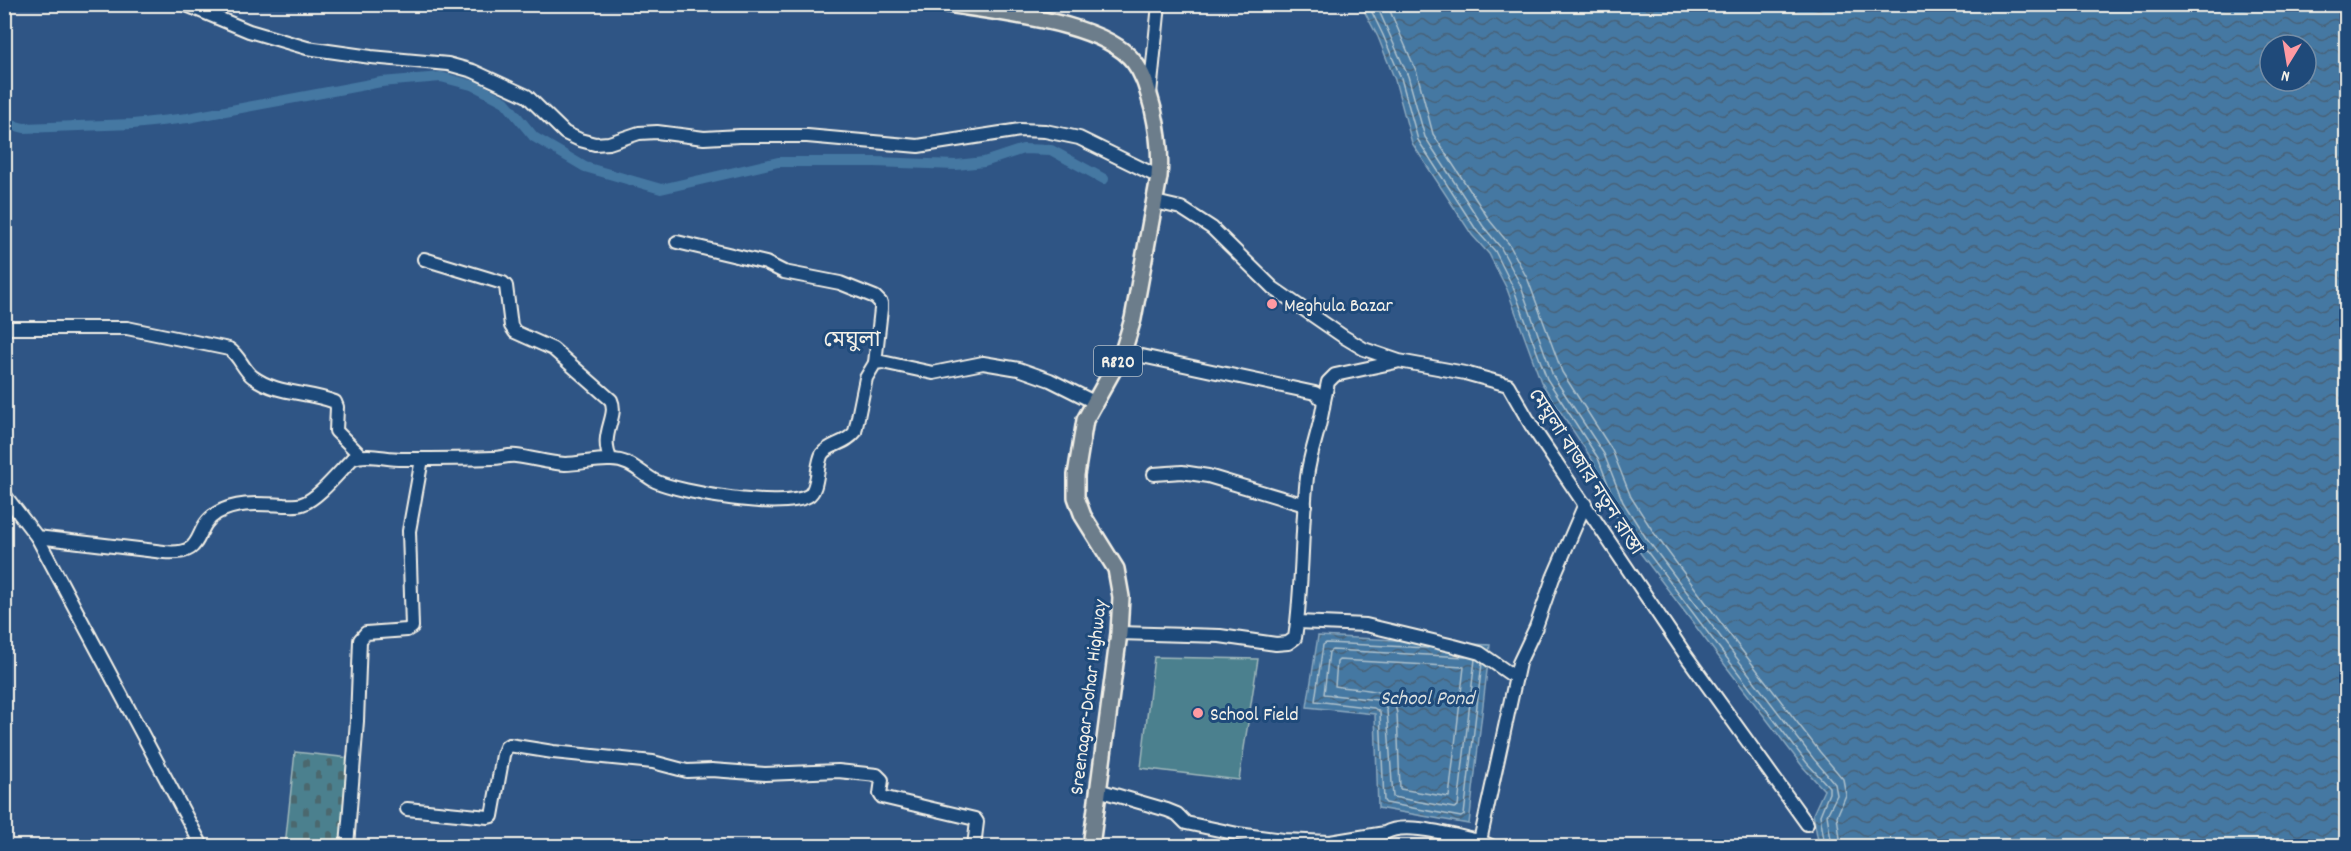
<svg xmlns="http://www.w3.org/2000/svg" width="2351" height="851" viewBox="0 0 2351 851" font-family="Dekko,'Noto Sans Bengali',sans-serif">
  <defs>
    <pattern id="cemetery-stones" width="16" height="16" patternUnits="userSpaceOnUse" patternTransform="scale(1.5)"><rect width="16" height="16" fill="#4c808e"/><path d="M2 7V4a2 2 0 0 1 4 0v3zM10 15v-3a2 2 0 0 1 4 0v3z" fill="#4b676e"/></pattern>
    <pattern id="water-waves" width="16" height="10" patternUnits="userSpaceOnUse" patternTransform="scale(1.5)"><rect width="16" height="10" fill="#4578a2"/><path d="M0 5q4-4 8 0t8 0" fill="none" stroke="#476279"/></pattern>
  </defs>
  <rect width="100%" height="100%" fill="#2f5585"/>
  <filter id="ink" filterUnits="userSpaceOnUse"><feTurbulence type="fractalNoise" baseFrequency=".0167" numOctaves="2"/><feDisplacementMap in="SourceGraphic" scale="12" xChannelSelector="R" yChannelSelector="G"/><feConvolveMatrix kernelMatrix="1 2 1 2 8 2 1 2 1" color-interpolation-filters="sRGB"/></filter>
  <g filter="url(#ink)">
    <!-- cemetery -->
    <polygon fill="url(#cemetery-stones)" stroke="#a0b8bb" stroke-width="1.5" points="295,752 350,758 340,846 285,846"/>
    <!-- garden -->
    <polygon fill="#4c808e" stroke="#a0b8bb" stroke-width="1.5" points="1154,657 1258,659 1239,780 1141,768"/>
    <!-- water -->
    <g fill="url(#water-waves)" stroke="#8ba8be" stroke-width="1.5" fill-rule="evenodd">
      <path d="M1361,5H2346V846H1819L1813,814L1824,790L1803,767L1712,648L1635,546L1611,508L1593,461L1541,382L1507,289L1489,254L1472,235L1412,143L1395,80L1378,37ZM2270,45H2306V81H2270Z"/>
      <polygon points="1318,636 1490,645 1469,824 1378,808 1375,714 1307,707"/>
    </g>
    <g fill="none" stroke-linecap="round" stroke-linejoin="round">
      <!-- shore -->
      <g stroke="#aec1cc" stroke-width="1.5">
        <polyline points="1368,4 1383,35 1401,78 1418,140 1477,231 1495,251 1513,287 1547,379 1598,458 1616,505 1640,542 1717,645 1807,763 1829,787 1829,793 1820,815 1825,846"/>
        <polyline points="1376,4 1408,76 1425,137 1483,226 1501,248 1520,284 1553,376 1604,454 1623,502 1646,538 1723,640 1813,758 1835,784 1837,795 1827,815 1832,846"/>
        <polyline points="1387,4 1417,73 1433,134 1490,221 1509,244 1528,280 1562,372 1612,450 1631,497 1654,533 1730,635 1820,752 1843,779 1846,795 1837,816 1841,846"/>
        <polyline points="1428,648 1326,643 1323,645 1315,701 1374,708 1380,712 1384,801 1386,803 1461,817 1464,815 1482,663"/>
        <polyline points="1466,657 1332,650 1329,652 1324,694 1377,700 1383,704 1387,710 1393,797 1454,808 1458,806 1475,659"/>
        <path d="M1339,660L1464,667L1449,797L1400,789L1397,713C1392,684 1357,691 1335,686L1337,662Z"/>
      </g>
      <!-- canal -->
      <polyline stroke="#4578a2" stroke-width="10" points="4,123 24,128 133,124 188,118 381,82 441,77 475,86 505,102 534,137 585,167 661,189 778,162 875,162 956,165 984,162 1023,149 1051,150 1104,179"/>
      <defs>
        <g id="minor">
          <polyline points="184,4 249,31 307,48 371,57 448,64 473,71 527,96 565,133 580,140 595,144 609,143 639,133 657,132 704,138 740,136 807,136 918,146 1020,130 1045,131 1079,138 1159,177"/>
          <polyline points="1150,94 1159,4"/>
          <polyline points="1155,202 1181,208 1212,228 1273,288 1344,337 1364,349 1399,361 1465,373 1508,385 1531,425 1687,657 1807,824"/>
          <polyline points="677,242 766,263 784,272 840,283 875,297 881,303 881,309 875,363"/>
          <path d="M424,259L503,283L506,286L511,326L515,332L553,349L611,400C619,417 598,435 611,460"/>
          <path d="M4,328H127L229,349C240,356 243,370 253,377C277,395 308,391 335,402L337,407L336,431L361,456"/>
          <polyline points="1324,401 1328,382 1335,375 1396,362"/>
          <polyline points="1154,474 1182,472 1208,476 1305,505"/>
          <polyline points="4,494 37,537 202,846"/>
          <path d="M37,537L164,552C208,556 191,529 217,513C237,501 261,504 284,505C290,505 297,506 302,504C318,499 340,471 353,458C369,453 385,459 402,459C432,459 463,459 493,458C501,458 508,455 516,456C532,458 549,463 565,464C580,464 596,459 611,460C631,460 640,473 655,481C681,493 782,510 808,496C819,490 816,465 822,454C829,444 846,444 855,432L866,378L875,363L882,362L933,373L983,363L1019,369L1050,380L1094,402"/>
          <polyline points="1298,622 1366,625 1454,646 1480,653 1516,678"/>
          <path d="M1119,633L1220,636L1276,644L1288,643L1295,638C1303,585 1301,530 1307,477C1310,451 1321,427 1324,401L1315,393L1123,352"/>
          <path d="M1098,790L1167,810L1177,814L1186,823L1238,834L1283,840L1330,842L1385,833C1405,820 1457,837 1480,841V846"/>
          <polyline points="407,809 488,817 492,816 503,755 506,747 509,745 553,752 653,762 687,771 712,770 765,774 838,771 877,775 882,780 880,794 882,797 975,819 977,822 974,846"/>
          <polyline points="347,846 357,721 360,640 366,633 407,630 412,627 409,531 422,459"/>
          <polyline points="1491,846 1480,841 1519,663 1536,627 1553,578 1585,504"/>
        </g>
        <path id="major" d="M948,4C997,13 1103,21 1134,62C1145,76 1148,92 1153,109C1158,131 1161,155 1159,177L1133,319L1123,352L1085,420L1076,475V497L1083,516L1116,569L1121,597L1119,633L1091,846"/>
      </defs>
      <!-- minor casing -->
      <use href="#minor" stroke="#f4f1e8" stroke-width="16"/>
      <!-- major casing -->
      <use href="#major" stroke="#f4f1e8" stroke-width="20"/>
      <!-- minor -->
      <use href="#minor" stroke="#1f4a7a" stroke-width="12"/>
      <!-- major -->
      <use href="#major" stroke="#6c7d8b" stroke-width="15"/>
    </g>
  </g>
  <!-- markers -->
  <g fill="#ff9aa2" stroke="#1f4a7a" stroke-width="2">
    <circle cx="1272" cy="304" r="6"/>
    <circle cx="1198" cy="713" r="6"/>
  </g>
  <g text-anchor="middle" stroke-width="6" stroke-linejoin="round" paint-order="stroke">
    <!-- shield labels -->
    <rect fill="#1f4a7a" stroke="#b4bfc7" stroke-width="1.5" x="1094" y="346" width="48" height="30" rx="4.5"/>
    <g font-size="18" font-weight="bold" fill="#f4f1e8">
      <text x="1118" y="367">R820</text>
    </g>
    <!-- poi labels -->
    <g font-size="20" fill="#f4f1e8" stroke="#1f4a7a" text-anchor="start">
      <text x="1284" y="311">Meghula Bazar</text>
      <text x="1210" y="720">School Field</text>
    </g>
    <!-- street labels -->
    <g font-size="20" fill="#f4f1e8" stroke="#1f4a7a">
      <text transform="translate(1587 471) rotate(57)" y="7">মেঘুলা বাজার নতুন রাস্তা</text>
      <text transform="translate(1087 697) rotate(-83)" y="7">Sreenagar-Dohar Highway</text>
    </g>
    <!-- water labels -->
    <g font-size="21" font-style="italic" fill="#dadfde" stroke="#1f4a7a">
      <text x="1427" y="704">School Pond</text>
    </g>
    <!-- quarter labels -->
    <g font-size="22" fill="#f4f1e8" stroke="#1f4a7a">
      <text x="852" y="346">মেঘুলা</text>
    </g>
  </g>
  <!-- margin -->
  <rect width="2351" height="851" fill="none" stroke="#1f4a7a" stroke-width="24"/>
  <rect x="12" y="12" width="2327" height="827" fill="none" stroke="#f4f1e8" stroke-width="2" filter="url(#ink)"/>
  <!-- north arrow -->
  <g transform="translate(2288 63) rotate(191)"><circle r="28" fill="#1f4a7a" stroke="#748da6" stroke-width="1.5"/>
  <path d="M0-4.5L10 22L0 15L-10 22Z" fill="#ff9aa2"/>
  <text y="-9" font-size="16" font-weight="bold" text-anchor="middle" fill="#f4f1e8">N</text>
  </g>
</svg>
